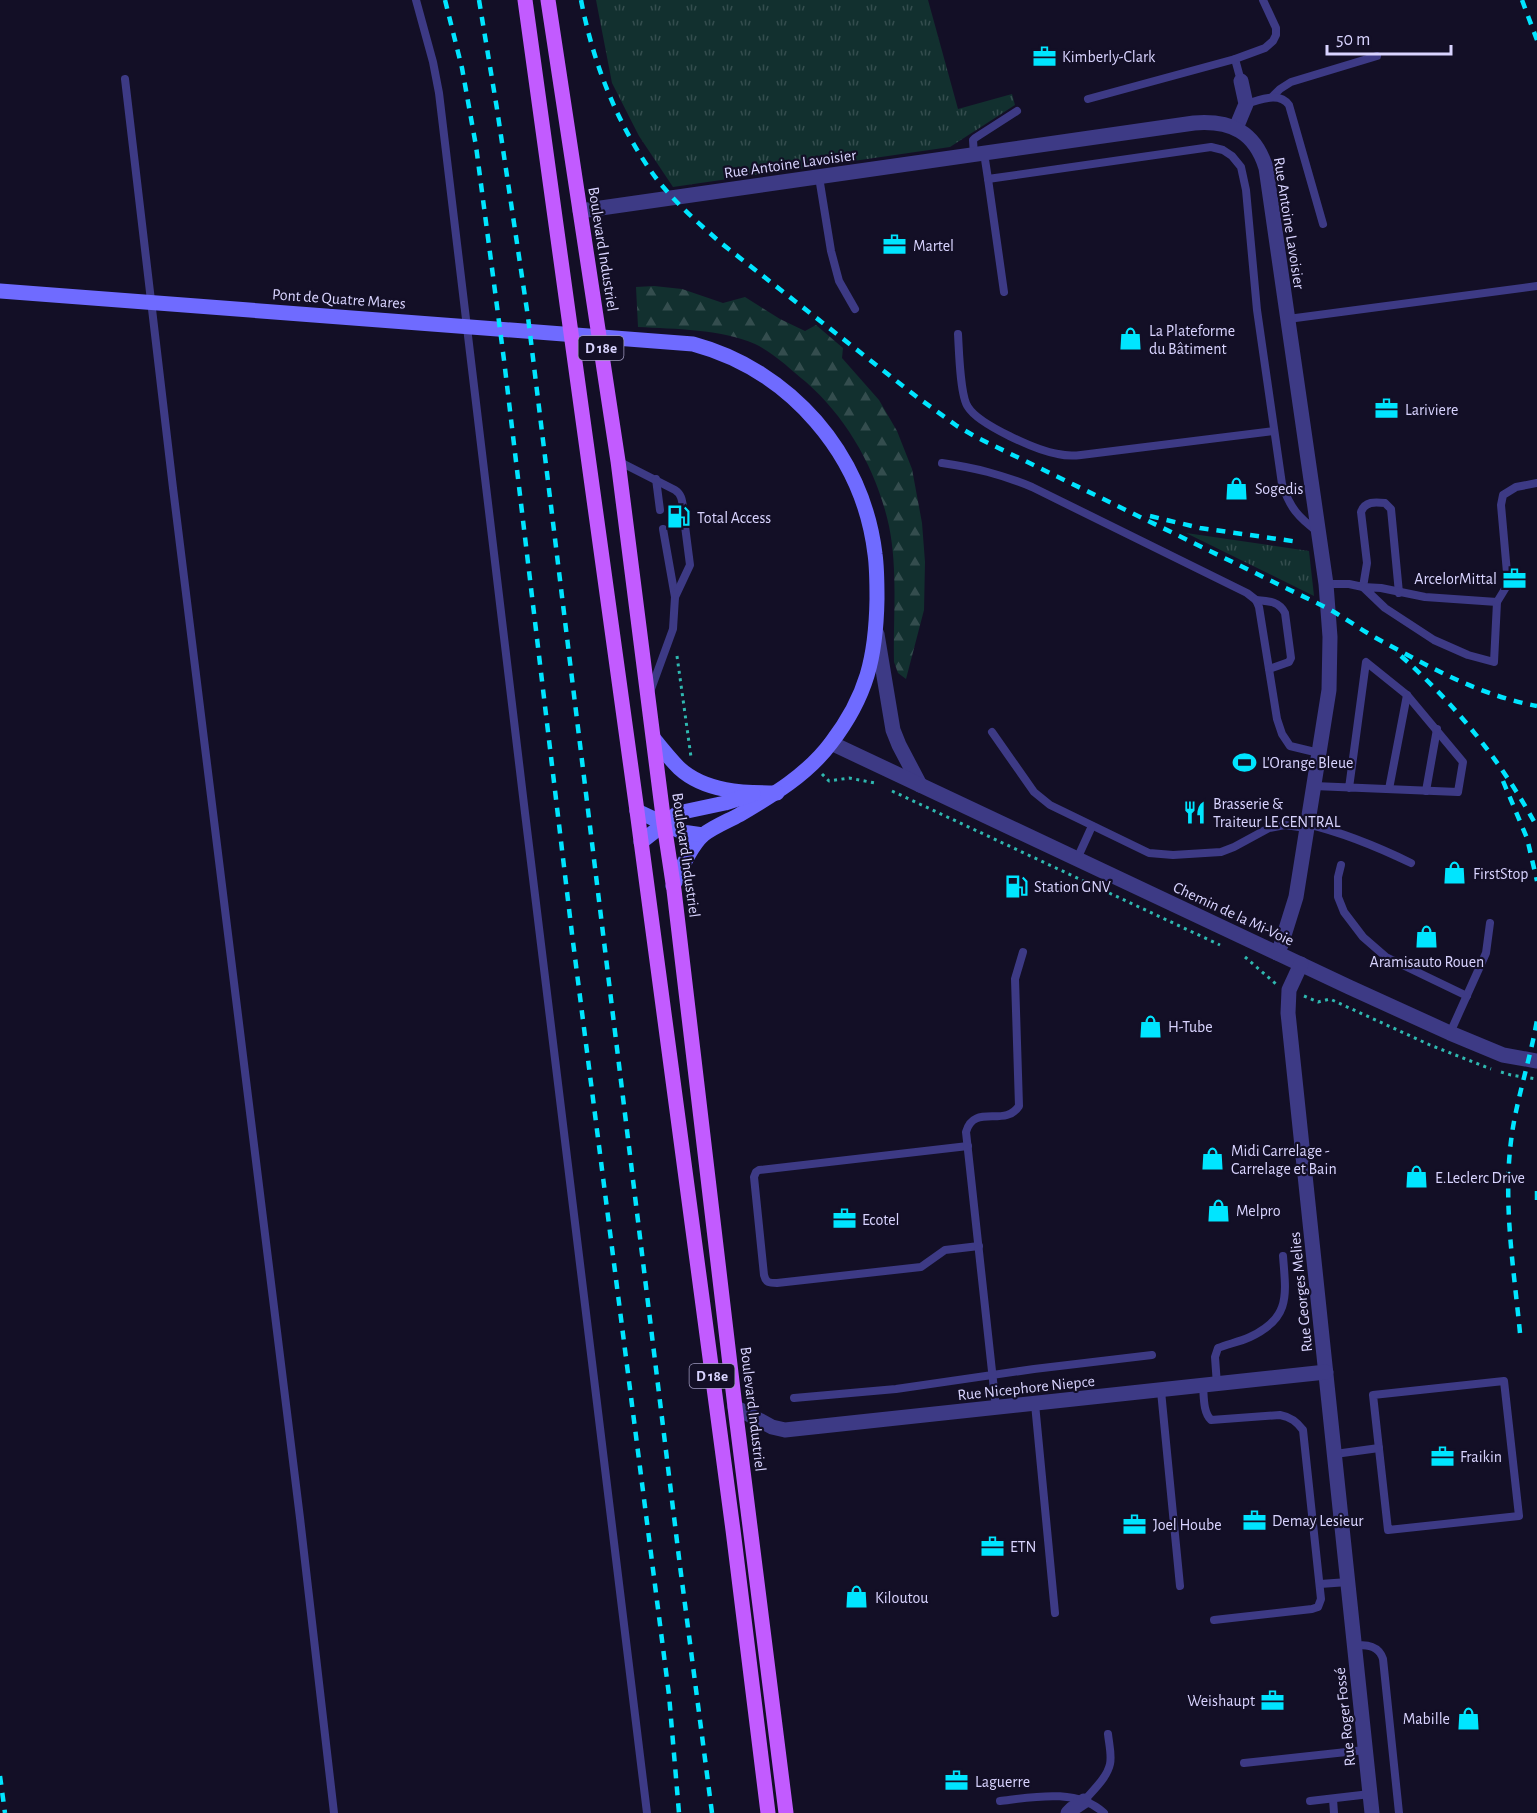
<svg xmlns="http://www.w3.org/2000/svg" width="1537" height="1813" viewBox="0 0 1537 1813" font-family="'Alegreya Sans',sans-serif">
  <defs>
    <pattern id="grass-tufts" width="24" height="20" patternUnits="userSpaceOnUse" patternTransform="scale(1.5)"><rect width="24" height="20" fill="#12302f"/><path d="M3 7l-1-3M5 7V3M7 7l1-3M15 17l-1-3M17 17v-4M19 17l1-3" fill="none" stroke="#344d4e"/></pattern>
    <pattern id="forest-firs" width="22" height="20" patternUnits="userSpaceOnUse" patternTransform="scale(1.5)"><rect width="22" height="20" fill="#12302f"/><path d="M5 1l3.5 6h-7zM16 11l3.5 6h-7z" fill="#344d4e"/></pattern>
  </defs>
  <rect width="100%" height="100%" fill="#130f26"/>
  <!-- grass -->
  <g fill="url(#grass-tufts)">
    <polygon points="596,0 928,0 958,109 1012,94 1015,105 950,147 673,187 639,136 612,83"/>
    <polygon points="1186,533 1309,551 1314,596"/>
  </g>
  <!-- forest -->
  <path fill="url(#forest-firs)" d="M654,286L682,289L723,303L745,297L780,319L805,331L816,325L843,348L842,358L879,400L897,431L912,469L922,523L925,562L924,610L906,679L898,673L894,662C893,617 898,570 889,526C877,471 848,419 806,382C790,369 774,353 755,344C720,329 676,329 638,327L636,287Z"/>
  <g fill="none" stroke-linecap="round" stroke-linejoin="round">
    <!-- path -->
    <g stroke="#2fb8b0" stroke-width="3" stroke-dasharray="3 4.5" stroke-linecap="butt">
      <polyline points="677,656 691,757"/>
      <polyline points="822,774 829,781 849,778 875,783"/>
      <polyline points="892,791 1220,945"/>
      <polyline points="1245,957 1276,984"/>
      <polyline points="1304,996 1318,1002 1330,999 1430,1045 1491,1069"/>
      <polyline points="1501,1072 1511,1075 1537,1079"/>
    </g>
    <!-- lane -->
    <g stroke="#3d3a85" stroke-width="8">
      <polyline points="416,0 433,62 439,93 525,813 647,1813"/>
      <polyline points="1235,59 1241,81"/>
      <polyline points="125,79 173,488 300,1518 334,1813"/>
      <polyline points="1272,97 1280,89 1291,82 1377,56"/>
      <polyline points="1088,99 1235,59 1265,48 1273,41 1276,35 1276,28 1263,0"/>
      <path d="M1246,104C1260,100 1279,91 1289,105L1323,224"/>
      <path d="M984,153L988,179L1211,147L1223,150L1232,156L1241,167L1246,190L1257,310L1282,484C1290,508 1298,517 1318,532"/>
      <polyline points="974,155 973,140 975,138 1017,111"/>
      <polyline points="819,177 831,251 839,281 855,309"/>
      <polyline points="988,179 1004,292"/>
      <polyline points="1288,319 1537,286"/>
      <path d="M958,334C959,350 960,396 968,407C979,425 1038,451 1058,454C1066,456 1073,456 1081,455L1274,431"/>
      <path d="M618,461L675,490C681,494 682,499 683,507"/>
      <path d="M942,463C976,468 1000,474 1032,487L1247,593L1256,600L1259,607L1277,719L1282,734L1290,746L1319,753"/>
      <polyline points="656,479 660,510"/>
      <polyline points="663,529 675,597"/>
      <path d="M1326,584H1349L1363,587L1367,563L1361,512C1365,501 1375,502 1385,503L1391,509L1399,593"/>
      <polygon points="1363,587 1381,588 1425,597 1497,602 1494,662 1468,655 1434,640 1385,608"/>
      <path d="M1256,600C1268,601 1279,601 1285,613L1291,658L1289,662L1269,669"/>
      <polyline points="1497,602 1508,584 1501,505 1503,495 1516,487 1537,483"/>
      <polyline points="650,692 673,629 675,597 690,565 685,526"/>
      <polyline points="992,732 1034,792 1050,805 1149,853 1173,855 1221,852 1234,847 1269,828 1285,825 1306,828"/>
      <polyline points="1314,786 1458,792 1463,762 1407,695 1366,662 1349,788"/>
      <polyline points="1389,789 1407,695"/>
      <polyline points="1426,791 1437,729"/>
      <path d="M1307,824C1345,833 1376,846 1411,863"/>
      <polyline points="1077,859 1092,826"/>
      <polyline points="1341,865 1338,877 1338,897 1344,912 1363,937 1386,957 1467,996"/>
      <polyline points="1450,1033 1486,953 1490,923"/>
      <path d="M968,1146L759,1170L756,1172L754,1177L764,1275C766,1283 769,1283 777,1283L921,1267L945,1250L979,1246"/>
      <polygon points="1504,1381 1519,1516 1388,1530 1373,1395"/>
      <path d="M1217,1385L1215,1357L1218,1348C1228,1344 1239,1342 1250,1337C1291,1318 1286,1295 1283,1256"/>
      <path d="M1203,1386C1204,1397 1203,1412 1211,1420L1280,1415C1291,1417 1297,1422 1303,1430L1321,1599L1318,1607L1312,1609L1214,1620"/>
      <polyline points="1161,1391 1180,1586"/>
      <polyline points="794,1398 896,1389 1034,1369 1152,1355"/>
      <polyline points="1035,1404 1055,1613"/>
      <path d="M996,1408L966,1132C974,1103 1005,1128 1019,1106L1015,979L1023,952"/>
      <polyline points="1335,1454 1379,1448"/>
      <polyline points="1320,1584 1348,1582"/>
      <path d="M1355,1646C1367,1644 1379,1646 1383,1659L1399,1813"/>
      <polyline points="1244,1763 1365,1750"/>
      <polyline points="1333,1799 1334,1813"/>
      <path d="M1000,1801C1033,1797 1077,1788 1104,1813"/>
      <path d="M1084,1801C1093,1790 1107,1778 1110,1764C1112,1755 1109,1744 1108,1734"/>
      <polyline points="1310,1801 1370,1794"/>
    </g>
    <!-- street -->
    <g stroke="#3d3a85" stroke-width="15">
      <polyline points="1236,128 1246,104 1241,81"/>
      <path d="M580,211L1194,123C1231,120 1255,132 1266,168L1326,584L1330,637L1329,690L1296,897L1281,945L1277,953"/>
      <polyline points="877,634 893,730 899,745 920,785"/>
      <polyline points="831,743 1349,987 1450,1033 1503,1055 1537,1061"/>
      <polyline points="1301,964 1289,990 1288,1013 1372,1813"/>
      <polyline points="735,1407 772,1427 785,1430 1326,1372"/>
      <polyline points="1068,1813 1072,1809 1084,1801"/>
    </g>
    <!-- secondary -->
    <g stroke="#6f6bff" stroke-width="15">
      <path d="M0,291L693,344C790,370 863,454 875,554C877,568 877,584 877,599C876,657 867,696 831,743C807,775 773,795 739,815C728,821 713,827 703,835C690,847 681,870 673,886"/>
      <path d="M654,739C662,749 670,759 679,768C705,792 744,793 777,793"/>
      <polyline points="637,811 682,832 703,835"/>
      <polyline points="641,842 678,813 725,803 753,794"/>
    </g>
    <!-- primary -->
    <g stroke="#c25bff" stroke-width="15">
      <polyline points="525,0 637,811 733,1530 768,1813"/>
      <polyline points="548,0 618,461 664,824 674,890 735,1407 786,1813"/>
    </g>
    <!-- rail -->
    <g stroke="#00e5ff" stroke-width="4.5" stroke-dasharray="9 8" stroke-linecap="butt">
      <polyline points="445,0 462,68 476,146 504,360 572,934 669,1695 679,1813"/>
      <polyline points="479,0 497,109 528,317 680,1566 712,1813"/>
      <path d="M581,0C593,62 616,122 653,174C672,200 697,222 721,243L917,397L957,426L976,437L1329,609C1345,618 1360,629 1376,638C1428,666 1478,695 1537,706"/>
      <polyline points="1522,0 1537,40"/>
      <polyline points="1150,516 1200,528 1299,542"/>
      <path d="M1401,656C1456,705 1502,762 1537,827"/>
      <polyline points="1503,781 1527,838 1537,881"/>
      <polyline points="1537,1191 1537,1208"/>
      <path d="M1520,1333C1514,1270 1503,1205 1511,1141C1516,1100 1530,1061 1537,1020"/>
      <polyline points="0,1776 5,1813"/>
    </g>
  </g>
  <!-- icons -->
  <defs>
    <symbol id="office-bare" viewBox="-9 -9 18 18"><path d="M-6-3h4V-5.5h4V-3h4V5H-6ZM-1-4.5V-3h2v-1.5ZM-6 0V1H6V0Z" fill="#00e5ff" stroke="#130f26" stroke-width="2.5" paint-order="stroke"/></symbol>
    <symbol id="shop-bare" viewBox="-9 -9 18 18"><path d="M-5-2.5h2.3a2.7 3.5 0 0 1 5.4 0H5L5.5 6h-11ZM-1.5-2.5h3a1.5 2.3 0 0 0-3 0Z" fill="#00e5ff" stroke="#130f26" stroke-width="2.5" paint-order="stroke"/></symbol>
    <symbol id="fuel-bare" viewBox="-9 -9 18 18"><path d="M-5.5-6h7V0h2V4h1.3V-2.5L3-4.5l.8-.8L6-3V5H2.5V1h-1V6h-7ZM-4.2-4.7v3.2H.2V-4.7Z" fill="#00e5ff" stroke="#130f26" stroke-width="2.5" paint-order="stroke"/></symbol>
    <symbol id="stadium-bare" viewBox="-9 -9 18 18"><path d="M0-5a6.5 5 0 1 0 0 10a6.5 5 0 1 0 0-10ZM-3.5-1.8h7v3.6h-7Z" fill="#00e5ff" stroke="#130f26" stroke-width="2.5" paint-order="stroke"/></symbol>
    <symbol id="restaurant-bare" viewBox="-9 -9 18 18"><path d="M-5-6h1v4h1v-4h1v4h1v-4h1v5L-1.5 .5V6h-2V.5L-5-1ZM5-6V6H3V1.5H1.5Q1.5-4 5-6Z" fill="#00e5ff" stroke="#130f26" stroke-width="2.5" paint-order="stroke"/></symbol>
  </defs>
  <g fill-rule="evenodd">
    <use href="#office-bare" x="1028" y="40" width="33" height="33"/>
    <use href="#office-bare" x="878" y="228" width="33" height="33"/>
    <use href="#shop-bare" x="1114" y="322" width="33" height="33"/>
    <use href="#office-bare" x="1370" y="392" width="33" height="33"/>
    <use href="#shop-bare" x="1220" y="472" width="33" height="33"/>
    <use href="#fuel-bare" x="662" y="500" width="33" height="33"/>
    <use href="#office-bare" x="1498" y="562" width="33" height="33"/>
    <use href="#stadium-bare" x="1228" y="746" width="33" height="33"/>
    <use href="#restaurant-bare" x="1178" y="796" width="33" height="33"/>
    <use href="#shop-bare" x="1438" y="856" width="33" height="33"/>
    <use href="#fuel-bare" x="1000" y="870" width="33" height="33"/>
    <use href="#shop-bare" x="1410" y="920" width="33" height="33"/>
    <use href="#shop-bare" x="1134" y="1010" width="33" height="33"/>
    <use href="#shop-bare" x="1196" y="1142" width="33" height="33"/>
    <use href="#shop-bare" x="1400" y="1160" width="33" height="33"/>
    <use href="#shop-bare" x="1202" y="1194" width="33" height="33"/>
    <use href="#office-bare" x="828" y="1202" width="33" height="33"/>
    <use href="#office-bare" x="1426" y="1440" width="33" height="33"/>
    <use href="#office-bare" x="1238" y="1504" width="33" height="33"/>
    <use href="#office-bare" x="1118" y="1508" width="33" height="33"/>
    <use href="#office-bare" x="976" y="1530" width="33" height="33"/>
    <use href="#shop-bare" x="840" y="1580" width="33" height="33"/>
    <use href="#office-bare" x="1256" y="1684" width="33" height="33"/>
    <use href="#shop-bare" x="1452" y="1702" width="33" height="33"/>
    <use href="#office-bare" x="940" y="1764" width="33" height="33"/>
  </g>
  <g text-anchor="middle" stroke-width="4.5" stroke-linejoin="round" paint-order="stroke">
    <!-- shield labels -->
    <g fill="#130f26" stroke="#9e99be" stroke-width="1.5">
      <rect x="578.5" y="336" width="45" height="24" rx="4.5"/>
      <rect x="689.5" y="1364" width="45" height="24" rx="4.5"/>
    </g>
    <g font-size="15" font-weight="bold" fill="#d9d4ff">
      <text x="601" y="353">D 18e</text>
      <text x="712" y="1381">D 18e</text>
    </g>
    <!-- poi labels -->
    <g font-size="16" fill="#d9d4ff" stroke="#130f26" text-anchor="start">
      <text x="1062" y="62">Kimberly-Clark</text>
      <text x="913" y="251">Martel</text>
      <text x="1149" y="336">La Plateforme<tspan x="1149" dy="18">du Bâtiment</tspan></text>
      <text x="1405" y="415">Lariviere</text>
      <text x="1255" y="494">Sogedis</text>
      <text x="697" y="523">Total Access</text>
      <text x="1497" y="584" text-anchor="end">ArcelorMittal</text>
      <text x="1262" y="768">L'Orange Bleue</text>
      <text x="1213" y="809">Brasserie &amp;<tspan x="1213" dy="18">Traiteur LE CENTRAL</tspan></text>
      <text x="1473" y="879">FirstStop</text>
      <text x="1034" y="892">Station GNV</text>
      <text x="1427" y="967" text-anchor="middle">Aramisauto Rouen</text>
      <text x="1168" y="1032">H-Tube</text>
      <text x="1231" y="1156">Midi Carrelage -<tspan x="1231" dy="18">Carrelage et Bain</tspan></text>
      <text x="1435" y="1183">E.Leclerc Drive</text>
      <text x="1236" y="1216">Melpro</text>
      <text x="862" y="1225">Ecotel</text>
      <text x="1460" y="1462">Fraikin</text>
      <text x="1272" y="1526">Demay Lesieur</text>
      <text x="1153" y="1530">Joel Hoube</text>
      <text x="1010" y="1552">ETN</text>
      <text x="875" y="1603">Kiloutou</text>
      <text x="1255" y="1706" text-anchor="end">Weishaupt</text>
      <text x="1450" y="1724" text-anchor="end">Mabille</text>
      <text x="975" y="1787">Laguerre</text>
    </g>
    <!-- street labels -->
    <g font-size="16" fill="#d9d4ff" stroke="#130f26">
      <text transform="translate(790 163) rotate(-8)" y="6">Rue Antoine Lavoisier</text>
      <text transform="translate(1290 223) rotate(81)" y="6">Rue Antoine Lavoisier</text>
      <text transform="translate(604 249) rotate(81)" y="6">Boulevard Industriel</text>
      <text transform="translate(339 298) rotate(4)" y="6">Pont de Quatre Mares</text>
      <text transform="translate(687 855) rotate(82)" y="6">Boulevard Industriel</text>
      <text transform="translate(1234 913) rotate(25)" y="6">Chemin de la Mi-Voie</text>
      <text transform="translate(1300 1292) rotate(-96)" y="6">Rue Georges Melies</text>
      <text transform="translate(1026 1387) rotate(-6)" y="6">Rue Nicephore Niepce</text>
      <text transform="translate(754 1409) rotate(83)" y="6">Boulevard Industriel</text>
      <text transform="translate(1344 1717) rotate(-96)" y="6">Rue Roger Fossé</text>
    </g>
  </g>
  <!-- scale -->
  <path d="M1327 45v9h124v-9" fill="none" stroke="#d9d4ff" stroke-width="3"/>
  <text x="1336" y="45" font-size="18" fill="#d9d4ff" stroke="#130f26" stroke-width="4.5" paint-order="stroke">50 m</text>
</svg>
